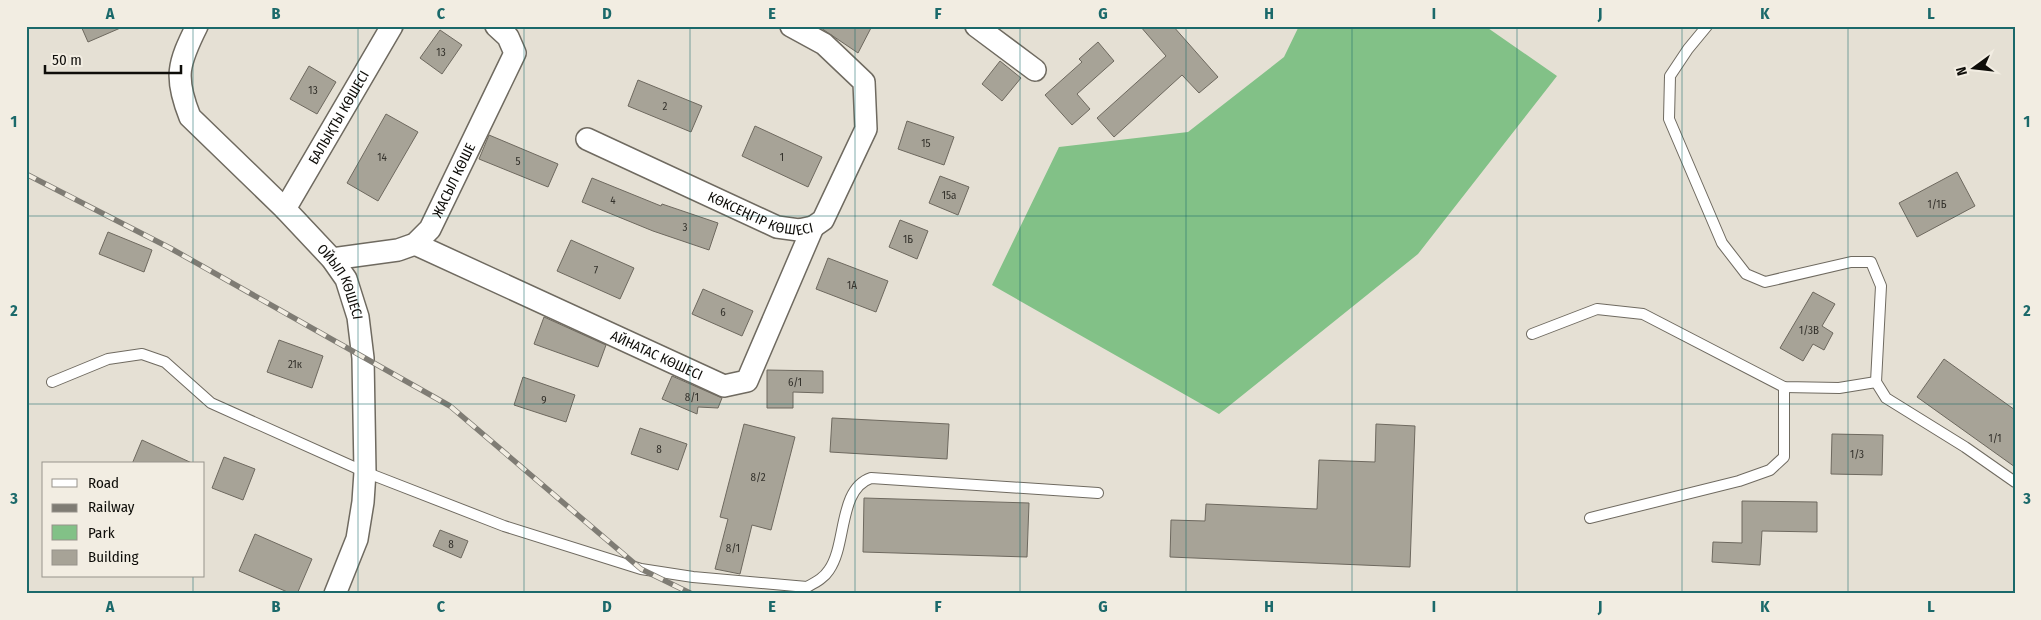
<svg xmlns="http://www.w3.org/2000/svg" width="2041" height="620" viewBox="0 0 2041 620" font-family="'Fira Sans Condensed',sans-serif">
  <rect width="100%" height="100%" fill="#e5e0d4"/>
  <!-- green -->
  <polygon fill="#82c187" points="1299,26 1485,26 1557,76 1418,254 1219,414 992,285 1059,147 1188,132 1284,57"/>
  <!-- building -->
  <g fill="#a7a397" stroke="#6e695f">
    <polygon points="81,26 125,26 88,42"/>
    <polygon points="818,26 872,26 858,53"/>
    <polygon points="1140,26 1173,26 1218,77 1199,93 1182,75 1114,137 1097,118 1166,56"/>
    <polygon points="440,30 462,45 442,74 420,58"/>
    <polygon points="1098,42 1114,61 1077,94 1090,109 1072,125 1045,95 1082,62 1079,59"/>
    <polygon points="1000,61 1021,78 1002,101 982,84"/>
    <polygon points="309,66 336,82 317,114 290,99"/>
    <polygon points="638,80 702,106 691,132 628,106"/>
    <polygon points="386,114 418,132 378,201 347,183"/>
    <polygon points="907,121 954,137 944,165 898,149"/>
    <polygon points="755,126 822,157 808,187 742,156"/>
    <polygon points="489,135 558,164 548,187 479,159"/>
    <polygon points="1957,172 1975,206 1917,237 1899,203"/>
    <polygon points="940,176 969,187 958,215 929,203"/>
    <polygon points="592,178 661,206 662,204 718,223 709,250 653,231 582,202"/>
    <polygon points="900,220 928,231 917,259 889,247"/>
    <polygon points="108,232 152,250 144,272 99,254"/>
    <polygon points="571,240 634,268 620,299 557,271"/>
    <polygon points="828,258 888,281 876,312 816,289"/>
    <polygon points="703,289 753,311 742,336 692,314"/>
    <polygon points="1813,292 1835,304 1822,326 1833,333 1824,350 1813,344 1803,361 1780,348"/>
    <polygon points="544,317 606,345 598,367 534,344"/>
    <polygon points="279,340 323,356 312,388 267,372"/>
    <polygon points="1944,359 2015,410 2015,467 1917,397"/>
    <polygon points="767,370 823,371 823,393 793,392 793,408 767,408"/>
    <polygon points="672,376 722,398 718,408 698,407 697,414 662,399"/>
    <polygon points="523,377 575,395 566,422 514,405"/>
    <polygon points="832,418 949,424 947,459 830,452"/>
    <polygon points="744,424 795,437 771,530 752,525 740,574 715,569 728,519 720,517"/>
    <polygon points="1376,424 1415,426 1410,567 1170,557 1171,520 1205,521 1206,504 1317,509 1319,460 1375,462"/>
    <polygon points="640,428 687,444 678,470 631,454"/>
    <polygon points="1832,434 1883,435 1882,475 1831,474"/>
    <polygon points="142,440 194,464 132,464"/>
    <polygon points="224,457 255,469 243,500 212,488"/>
    <polygon points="864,498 1029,503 1027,557 863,552"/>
    <polygon points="1742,501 1817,502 1817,532 1762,531 1760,565 1712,562 1713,542 1742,543"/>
    <polygon points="440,530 468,541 461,558 433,546"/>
    <polygon points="255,534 312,559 297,594 292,594 239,571"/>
  </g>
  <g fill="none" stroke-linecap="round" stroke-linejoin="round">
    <defs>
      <g id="lane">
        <polyline points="1707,26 1688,49 1670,76 1669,119 1722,243 1746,274 1765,282 1851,262 1871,262 1881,286 1876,382 1886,398 1965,447 2015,482"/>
        <polyline points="1532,334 1597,309 1643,314 1784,387 1839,388 1876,382"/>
        <path d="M52,382L108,359L142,354L165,362L211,403L365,472L504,526L641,569L693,577L807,587C816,582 824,578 829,570C847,545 838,489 871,478L1098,493"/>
        <polyline points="1590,518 1739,481 1770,470 1784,457 1784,387"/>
      </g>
      <g id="street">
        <path id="s1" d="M197,26C178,64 174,77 190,117L285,209L332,259L346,279L358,317L363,358L365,472L363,502L357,539L335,594"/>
        <polyline points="976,26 1035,70"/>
        <path id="s2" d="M587,139L777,227L799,230L813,227L823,220L866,129L864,82L824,44L791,26"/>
        <path id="s3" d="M285,209L392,26"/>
        <path id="s4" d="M415,244L724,386L747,381L813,227"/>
        <path id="s5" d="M332,259L398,250L415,244L430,229L515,53L508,37L496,26"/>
      </g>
    </defs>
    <!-- lane casing -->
    <use href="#lane" stroke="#6f6a60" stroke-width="12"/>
    <!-- street casing -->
    <use href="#street" stroke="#6f6a60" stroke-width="24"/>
    <!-- lane -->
    <use href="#lane" stroke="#fff" stroke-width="10"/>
    <!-- street -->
    <use href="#street" stroke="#fff" stroke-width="21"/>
    <defs>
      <polyline id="rail" points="26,174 170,248 450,406 641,569 692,594"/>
    </defs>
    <!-- rail casing -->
    <use href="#rail" stroke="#7f7c74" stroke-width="5.5"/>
    <!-- rail -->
    <use href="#rail" stroke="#f2ede2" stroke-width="4" stroke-dasharray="11" stroke-linecap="butt"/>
  </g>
  <!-- grid -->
  <path fill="none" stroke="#1b696a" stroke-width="1" stroke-opacity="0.55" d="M193,26V464M358,26V594M524,26V594M690,26V594M855,26V594M1020,26V594M1186,26V594M1352,26V594M1517,26V594M1682,26V594M1848,26V594M26,216H2015M26,404H2015M193,576V594"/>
  <g text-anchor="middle" stroke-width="4.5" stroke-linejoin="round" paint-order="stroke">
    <!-- number labels -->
    <g font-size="11" fill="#34322c">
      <text x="441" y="56">13</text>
      <text x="313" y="94">13</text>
      <text x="665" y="110">2</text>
      <text x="926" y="147">15</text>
      <text x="382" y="161">14</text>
      <text x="782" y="161">1</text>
      <text x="518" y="165">5</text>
      <text x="949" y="199">15а</text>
      <text x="613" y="204">4</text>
      <text x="1937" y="208">1/1Б</text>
      <text x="685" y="231">3</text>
      <text x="908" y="243">1Б</text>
      <text x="596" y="274">7</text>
      <text x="852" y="289">1А</text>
      <text x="723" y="316">6</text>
      <text x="1809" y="334">1/3В</text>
      <text x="295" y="368">21к</text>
      <text x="795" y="386">6/1</text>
      <text x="692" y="401">8/1</text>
      <text x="544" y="404">9</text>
      <text x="1995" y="442">1/1</text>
      <text x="659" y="453">8</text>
      <text x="1857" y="458">1/3</text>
      <text x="758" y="481">8/2</text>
      <text x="451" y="548">8</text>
      <text x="733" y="552">8/1</text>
    </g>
    <!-- street labels -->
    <g font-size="14" fill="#0e0d09" stroke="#f2ede2">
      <text dy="5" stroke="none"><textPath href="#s3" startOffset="106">БАЛЫҚТЫ КӨШЕСІ</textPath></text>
      <text dy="5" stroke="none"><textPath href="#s5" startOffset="160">ЖАСЫЛ КӨШЕ</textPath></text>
      <text dy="5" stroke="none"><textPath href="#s2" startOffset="190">КӨКСЕҢГІР КӨШЕСІ</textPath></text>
      <text dy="5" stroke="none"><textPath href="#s1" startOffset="321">ОЙЫЛ КӨШЕСІ</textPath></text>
      <text dy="5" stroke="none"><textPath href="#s4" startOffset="266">АЙНАТАС КӨШЕСІ</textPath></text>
    </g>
  </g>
  <!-- border -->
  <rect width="2041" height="620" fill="none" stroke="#f2ede2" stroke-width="55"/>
  <!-- legend -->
  <rect x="42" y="462" width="162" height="115" fill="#f2ede2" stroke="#97938b"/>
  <rect x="52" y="479" width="25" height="8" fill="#ffffff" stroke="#97938b"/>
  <text x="88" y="488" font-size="15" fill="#0e0d09">Road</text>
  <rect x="52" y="504" width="25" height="8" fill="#7f7c74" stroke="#97938b"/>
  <text x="88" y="512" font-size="15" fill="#0e0d09">Railway</text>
  <rect x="52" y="525" width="25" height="15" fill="#82c187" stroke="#97938b"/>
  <text x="88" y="538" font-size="15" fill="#0e0d09">Park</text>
  <rect x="52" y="550" width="25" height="15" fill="#a7a397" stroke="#97938b"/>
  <text x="88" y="562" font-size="15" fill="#0e0d09">Building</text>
  <!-- north arrow -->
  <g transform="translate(1974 68) rotate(255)" stroke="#f2ede2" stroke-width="4" paint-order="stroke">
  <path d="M0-4L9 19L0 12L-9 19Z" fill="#0e0d09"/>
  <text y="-8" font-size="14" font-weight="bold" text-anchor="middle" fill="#0e0d09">N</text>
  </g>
  <!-- scale -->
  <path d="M45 65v8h136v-8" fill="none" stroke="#0e0d09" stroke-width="2.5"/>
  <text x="52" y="65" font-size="15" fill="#0e0d09" stroke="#f2ede2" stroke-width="4" paint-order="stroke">50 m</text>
  <rect x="28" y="28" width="1986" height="564" fill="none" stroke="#1b696a" stroke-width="2"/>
  <g font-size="16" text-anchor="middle" font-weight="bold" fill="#1b696a">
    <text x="110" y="19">A</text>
    <text x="276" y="19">B</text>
    <text x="441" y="19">C</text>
    <text x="607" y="19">D</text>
    <text x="772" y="19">E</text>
    <text x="938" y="19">F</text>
    <text x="1103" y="19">G</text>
    <text x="1269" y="19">H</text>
    <text x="1434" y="19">I</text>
    <text x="1600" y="19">J</text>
    <text x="1765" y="19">K</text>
    <text x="1931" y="19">L</text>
    <text x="14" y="127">1</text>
    <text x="2027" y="127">1</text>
    <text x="14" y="316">2</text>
    <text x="2027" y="316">2</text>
    <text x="14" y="504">3</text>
    <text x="2027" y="504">3</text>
    <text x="110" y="612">A</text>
    <text x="276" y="612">B</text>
    <text x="441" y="612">C</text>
    <text x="607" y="612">D</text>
    <text x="772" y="612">E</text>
    <text x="938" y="612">F</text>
    <text x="1103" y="612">G</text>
    <text x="1269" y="612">H</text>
    <text x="1434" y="612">I</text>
    <text x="1600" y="612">J</text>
    <text x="1765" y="612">K</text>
    <text x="1931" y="612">L</text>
  </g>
</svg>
